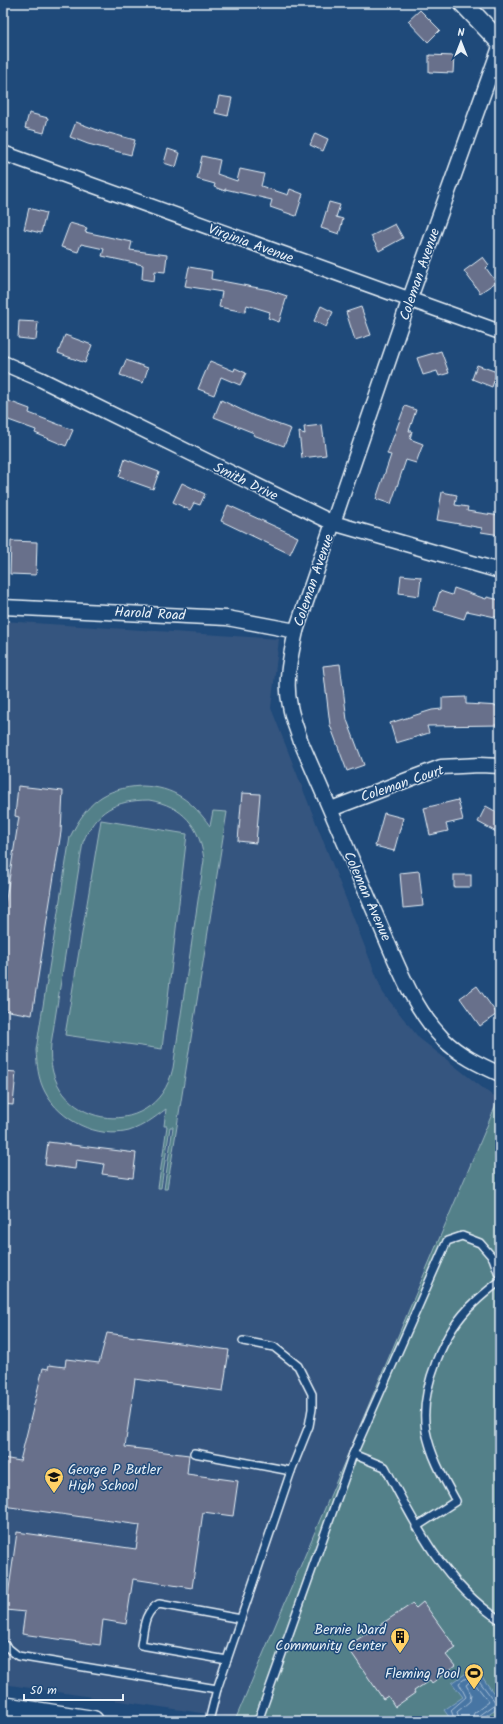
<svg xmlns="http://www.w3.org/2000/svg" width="503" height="1724" viewBox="0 0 503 1724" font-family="Kalam,sans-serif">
  <rect width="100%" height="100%" fill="#1f4a7a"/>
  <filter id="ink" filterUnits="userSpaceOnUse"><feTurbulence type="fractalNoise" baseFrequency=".025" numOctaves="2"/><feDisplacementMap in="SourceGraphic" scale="8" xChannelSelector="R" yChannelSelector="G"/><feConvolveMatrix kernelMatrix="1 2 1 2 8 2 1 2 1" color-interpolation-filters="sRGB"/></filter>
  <g filter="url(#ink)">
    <!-- built -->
    <polygon fill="#35557f" points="3,621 279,639 271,708 383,993 419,1038 498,1100 236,1718 3,1684"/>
    <!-- green -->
    <g fill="#528089" stroke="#9db8c0" fill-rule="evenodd">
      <path d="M142,786C174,787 192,801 210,826L213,811L227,812L167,1189H164L173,1127H170L161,1188H158L167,1126H164L166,1109C154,1118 144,1126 129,1131C98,1139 60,1121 45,1092C38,1079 37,1065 36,1050L70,837C87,803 103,788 142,786ZM149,800C183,806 200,826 204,860L173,1068C155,1147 42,1127 51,1044L83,842C96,811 115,800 149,800Z"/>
      <polygon points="101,820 187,834 162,1049 65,1035"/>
      <polygon points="498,1100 500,1100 500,1721 257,1721 236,1718"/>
    </g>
    <!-- water -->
    <polygon fill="#4775a3" stroke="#87a7c5" points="475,1667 500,1702 500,1706 478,1721 452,1721 444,1710 463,1697 452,1683"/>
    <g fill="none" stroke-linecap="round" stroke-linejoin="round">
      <!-- shore -->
      <g stroke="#a8bfd6" stroke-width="1">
        <polyline points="455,1721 451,1710 466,1697 459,1683 473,1673 496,1703 478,1716 476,1721"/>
        <polyline points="460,1721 457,1712 470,1701 471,1694 466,1685 472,1680 489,1702 474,1713 471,1721"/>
      </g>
    </g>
    <!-- building -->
    <g fill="#676f8b" stroke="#e8f1f8">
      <polygon points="420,10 440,30 428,42 408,21"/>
      <polygon points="429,55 454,56 453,73 429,72"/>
      <polygon points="219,96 232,98 228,116 215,113"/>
      <polygon points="29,113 48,118 44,133 25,128"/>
      <polygon points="76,122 108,134 109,133 135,140 131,155 88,144 70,137"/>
      <polygon points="315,133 328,139 323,151 310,145"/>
      <polygon points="168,149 180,153 176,167 164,163"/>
      <polygon points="202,156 220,160 217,174 237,181 240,169 264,174 261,186 288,195 290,189 303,194 296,216 270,207 272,200 225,189 225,191 214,187 215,184 197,179"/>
      <polygon points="329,202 340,205 336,217 343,219 339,234 321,228"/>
      <polygon points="29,208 46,213 41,233 24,229"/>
      <polygon points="70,223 87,228 85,232 132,242 130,250 167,255 165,272 155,271 154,281 142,279 143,265 102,256 104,249 81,244 78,252 61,247"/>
      <polygon points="395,224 403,238 379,251 371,236"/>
      <polygon points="483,257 489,265 486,268 496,282 480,293 464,271"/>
      <polygon points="189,267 212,271 211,279 269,290 287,296 279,322 268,318 270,312 247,305 245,312 219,307 222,292 185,286"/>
      <polygon points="321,306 333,312 326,327 314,321"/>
      <polygon points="361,307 371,335 355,340 346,312"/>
      <polygon points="19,321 38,322 36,340 18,338"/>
      <polygon points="65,335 92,345 85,363 58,353"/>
      <polygon points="441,351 449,373 439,376 437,371 423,375 417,358"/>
      <polygon points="126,360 148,368 143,383 120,375"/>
      <polygon points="210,361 234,371 235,368 246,373 240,385 221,377 214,395 198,389"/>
      <polygon points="477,365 497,372 492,387 472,379"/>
      <polygon points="3,399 30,409 29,413 73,430 66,446 35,433 36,430 3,418"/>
      <polygon points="221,400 252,415 291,429 284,446 253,435 254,433 214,417"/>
      <polygon points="405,406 416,410 409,431 412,431 410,439 423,444 416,463 406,460 391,504 376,499 391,455 387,454"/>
      <polygon points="322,425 326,455 302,458 299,432 305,434 304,427"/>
      <polygon points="125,459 159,472 153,489 119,477"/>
      <polygon points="182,483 205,494 200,505 194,503 190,510 173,502"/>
      <polygon points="442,492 457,495 455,505 468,507 467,511 500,516 500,535 481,532 482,528 437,520"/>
      <polygon points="228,505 298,537 290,554 221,521"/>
      <polygon points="11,541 37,542 36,575 10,574"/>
      <polygon points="401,575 421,577 419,596 399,593"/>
      <polygon points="454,588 486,599 487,597 500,600 500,618 467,611 464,619 434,610 440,591 452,595"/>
      <polygon points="340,664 347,720 364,765 347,771 330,725 323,666"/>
      <polygon points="466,697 466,704 500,706 500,725 427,726 429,733 396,743 390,723 432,710 442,709 442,698"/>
      <polygon points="18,786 63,791 61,832 32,1015 3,1010 3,918 19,817 15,816"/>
      <polygon points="242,793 260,794 256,843 238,841"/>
      <polygon points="458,800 463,820 446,824 448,831 430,835 424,808"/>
      <polygon points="486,806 500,814 500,834 478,822"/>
      <polygon points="384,813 403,818 394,851 375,846"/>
      <polygon points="419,871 423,906 403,908 400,873"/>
      <rect x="454" y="875" width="17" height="12"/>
      <polygon points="477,986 497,1014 480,1026 460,998"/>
      <polygon points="3,1071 16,1072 13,1105 3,1104"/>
      <polygon points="48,1142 136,1153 133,1178 102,1174 104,1164 76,1160 75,1169 45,1165"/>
      <polygon points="107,1333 229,1350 223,1391 135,1379 125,1447 189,1455 187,1474 238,1481 233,1516 203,1512 192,1588 133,1579 126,1624 103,1620 100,1645 22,1634 25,1612 6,1610 17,1532 136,1549 140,1525 3,1506 3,1458 20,1461 43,1368 48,1369 49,1365 65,1367 66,1359 99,1363"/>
      <polygon points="423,1602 456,1648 446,1655 455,1666 432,1683 430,1680 414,1691 415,1693 395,1707 388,1696 383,1699 351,1652 356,1649 352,1643 412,1604 416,1608"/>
    </g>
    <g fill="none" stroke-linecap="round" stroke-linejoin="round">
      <defs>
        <g id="service">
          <polyline points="194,1453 291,1471"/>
          <polyline points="353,1454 447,1241 462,1236 480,1243 493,1258 500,1277"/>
          <path d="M416,1527L456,1501C444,1479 431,1457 426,1431C419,1390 444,1330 474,1303C482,1295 491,1288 500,1281"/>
          <polyline points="3,1644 18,1656 217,1689 291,1471 309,1426 312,1409 312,1394 298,1366 274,1347 243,1341"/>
          <path d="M227,1660L141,1645C144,1630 143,1612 159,1604L241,1619"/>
          <polyline points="209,1721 217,1689"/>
          <path d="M258,1721L353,1454L385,1467C415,1525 444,1583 500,1620"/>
        </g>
        <g id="minor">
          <path d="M500,47L409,301L296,631C291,655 284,681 290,706C292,718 297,730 301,742C327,801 352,861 378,920C396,961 412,1007 443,1039C459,1055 480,1065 500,1074"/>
          <polyline points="3,153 500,332"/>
          <polyline points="3,363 40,379 333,523 500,571"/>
          <polyline points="3,607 227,618 296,631"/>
          <polyline points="331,809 441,767 480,765 500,766"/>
        </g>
        <polyline id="tertiary" points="463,3 500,42"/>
        <polyline id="secondary" points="3,1707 93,1721"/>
      </defs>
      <!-- service casing -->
      <use href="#service" stroke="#e8f1f8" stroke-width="10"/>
      <!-- minor casing -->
      <use href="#minor" stroke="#e8f1f8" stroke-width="17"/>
      <!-- tertiary casing -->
      <use href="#tertiary" stroke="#e8f1f8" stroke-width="21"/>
      <!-- secondary casing -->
      <use href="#secondary" stroke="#e8f1f8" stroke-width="23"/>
      <!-- service -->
      <use href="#service" stroke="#1f4a7a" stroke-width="7"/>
      <!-- minor -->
      <use href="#minor" stroke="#1f4a7a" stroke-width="14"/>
      <!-- tertiary -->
      <use href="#tertiary" stroke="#1f4a7a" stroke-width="18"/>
      <!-- secondary -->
      <use href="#secondary" stroke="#1f4a7a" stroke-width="20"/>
    </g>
  </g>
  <!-- icons -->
  <defs>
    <symbol id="school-pin" viewBox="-11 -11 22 30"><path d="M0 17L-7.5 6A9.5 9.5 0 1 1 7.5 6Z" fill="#ffd166" stroke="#1f4a7a"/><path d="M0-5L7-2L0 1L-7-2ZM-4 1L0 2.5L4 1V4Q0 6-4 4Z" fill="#111"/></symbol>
    <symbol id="building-pin" viewBox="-11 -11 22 30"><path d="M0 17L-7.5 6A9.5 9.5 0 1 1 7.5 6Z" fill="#ffd166" stroke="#1f4a7a"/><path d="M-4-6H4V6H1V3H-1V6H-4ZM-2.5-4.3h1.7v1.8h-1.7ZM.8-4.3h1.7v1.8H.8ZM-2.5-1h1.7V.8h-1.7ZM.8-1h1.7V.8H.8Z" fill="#111"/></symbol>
    <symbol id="stadium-pin" viewBox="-11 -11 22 30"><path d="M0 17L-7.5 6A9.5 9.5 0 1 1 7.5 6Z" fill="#ffd166" stroke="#1f4a7a"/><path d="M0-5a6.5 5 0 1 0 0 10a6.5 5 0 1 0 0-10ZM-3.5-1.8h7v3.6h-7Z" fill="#111"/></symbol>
  </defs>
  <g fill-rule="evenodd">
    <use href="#school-pin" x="43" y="1466" width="22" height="30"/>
    <use href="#building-pin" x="389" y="1626" width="22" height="30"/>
    <use href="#stadium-pin" x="463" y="1662" width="22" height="30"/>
  </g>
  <g text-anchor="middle" stroke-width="3" stroke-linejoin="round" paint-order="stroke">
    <!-- street labels -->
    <g font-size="14" fill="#e8f1f8" stroke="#1f4a7a">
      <text transform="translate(251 243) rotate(20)" y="5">Virginia Avenue</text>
      <text transform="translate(419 274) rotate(-71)" y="5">Coleman Avenue</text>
      <text transform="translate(246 481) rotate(26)" y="5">Smith Drive</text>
      <text transform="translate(313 580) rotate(-71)" y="5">Coleman Avenue</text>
      <text transform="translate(150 613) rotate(3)" y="5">Harold Road</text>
      <text transform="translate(402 783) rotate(-19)" y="5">Coleman Court</text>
      <text transform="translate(368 896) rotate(66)" y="5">Coleman Avenue</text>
    </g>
    <!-- poi labels -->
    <g font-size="14" fill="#e8f1f8" stroke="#1f4a7a" text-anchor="end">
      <text x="68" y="1474" text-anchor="start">George P Butler<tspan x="68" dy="16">High School</tspan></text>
      <text x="386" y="1634">Bernie Ward<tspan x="386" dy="16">Community Center</tspan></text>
      <text x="460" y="1678">Fleming Pool</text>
    </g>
  </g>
  <!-- margin -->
  <rect width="503" height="1724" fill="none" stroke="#1f4a7a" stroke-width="16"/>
  <rect x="8" y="8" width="487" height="1708" fill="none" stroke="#e8f1f8" stroke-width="1.5" filter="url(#ink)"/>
  <!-- north arrow -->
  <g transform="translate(461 42)" stroke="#1f4a7a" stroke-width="3" paint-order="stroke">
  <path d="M0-3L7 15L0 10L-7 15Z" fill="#e8f1f8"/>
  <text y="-6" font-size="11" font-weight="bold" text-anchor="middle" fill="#e8f1f8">N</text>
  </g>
  <!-- scale -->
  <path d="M24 1694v6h99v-6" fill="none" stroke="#e8f1f8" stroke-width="2"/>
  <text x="30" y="1694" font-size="12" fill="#e8f1f8" stroke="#1f4a7a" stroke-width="3" paint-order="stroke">50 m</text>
</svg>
